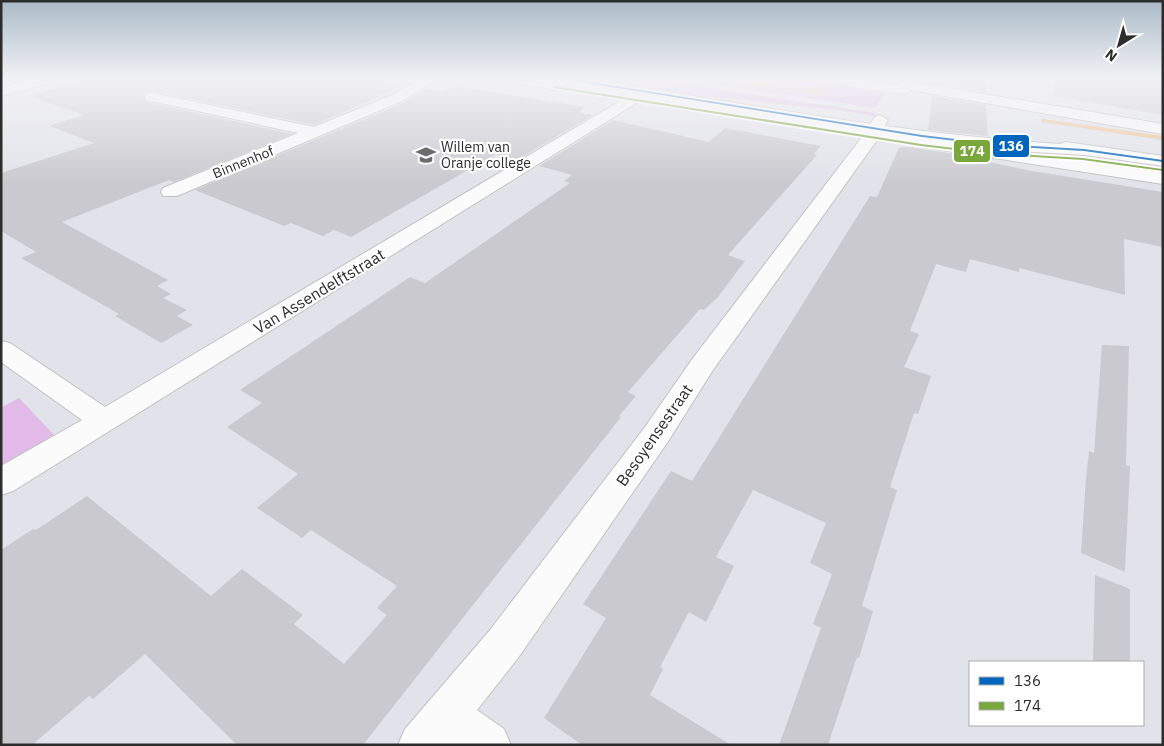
<svg xmlns="http://www.w3.org/2000/svg" width="1164" height="746" viewBox="0 0 1164 746" font-family="'IBM Plex Sans',sans-serif">
  <rect width="100%" height="100%" fill="#e2e3ea"/>
  <!-- green -->
  <g fill="#e1bae8">
    <polygon points="583,78 644,78 875,113 878,117 840,110 676,93"/>
    <polygon points="673,78 704,78 820,94 824,89 748,78 779,78 885,93 875,108"/>
    <polygon points="1025,149 1163,167 1163,176 989,150"/>
    <polygon points="19,398 56,437 1,470 1,408"/>
  </g>
  <!-- water -->
  <polygon fill="#eec494" points="704,78 748,78 824,89 821,95"/>
  <g fill="none" stroke-linecap="round" stroke-linejoin="round">
    <!-- stream -->
    <polygon fill="#eec494" fill-rule="evenodd" points="1043,119 1163,136 1163,140 1041,122 1041,120"/>
  </g>
  <!-- building -->
  <g fill="#c9c9cf">
    <polygon points="91,78 362,78 405,85 314,125 152,91 145,93 143,98 147,102 292,134 174,182 169,180 62,222 168,280 157,286 171,294 163,298 187,310 177,316 193,325 161,343 115,316 119,314 21,258 36,252 1,231 1,173 94,143 49,126 84,115 29,96"/>
    <polygon points="934,78 985,78 986,92 933,84"/>
    <polygon points="1054,78 1163,78 1163,115 1053,96"/>
    <polygon points="454,86 585,107 579,112 593,115 517,160 496,154 351,237 334,230 323,236 291,223 284,226 195,190 403,103 426,89 443,92"/>
    <polygon points="932,96 986,105 988,136 928,130"/>
    <polygon points="613,120 709,142 725,128 821,146 814,154 817,155 728,255 745,261 718,297 704,310 700,309 628,392 636,396 619,416 621,417 363,745 237,745 145,654 93,699 89,696 32,745 1,745 1,550 33,529 36,530 87,496 211,596 242,569 303,615 294,624 344,664 387,615 377,608 397,586 311,530 302,538 257,508 298,474 227,427 262,403 240,390 410,277 425,283 570,183 564,181 572,175 539,166"/>
    <polygon points="908,147 989,159 989,162 1032,171 1163,192 1163,247 1124,239 1125,295 1019,268 1019,272 970,259 966,272 936,264 910,331 919,334 904,367 931,376 918,414 914,413 890,487 897,490 862,606 873,611 859,658 857,657 828,745 779,745 821,628 813,624 832,574 810,563 826,523 753,490 716,557 734,566 706,622 689,612 660,667 663,669 650,695 731,745 582,745 544,718 606,618 583,604 671,471 692,481 870,196 877,197 899,148"/>
    <polygon points="1102,345 1129,346 1126,465 1130,466 1125,572 1081,553 1086,478 1089,451 1094,453"/>
    <polygon points="1095,575 1130,589 1130,662 1093,662"/>
  </g>
  <g fill="none" stroke-linecap="round" stroke-linejoin="round">
    <defs>
      <g id="minor">
        <polygon points="36,78 58,78 57,81 1,96 1,88"/>
        <polygon points="423,78 440,78 402,101 177,196 163,196 161,192 163,188 298,133 147,100 145,97 147,94 152,93 314,127 392,95"/>
        <polygon points="501,78 536,78 867,129 875,117 880,115 888,120 882,131 1163,173 1163,184 877,140 713,370 667,443 518,658 477,710 504,729 511,745 398,745 405,729 490,630 645,427 693,358 862,137 638,102 13,491 1,495 1,466 82,420 1,362 1,341 10,343 105,407 622,100 507,82"/>
        <polygon points="806,78 845,78 900,85 902,82 907,81 1163,124 1163,134 910,90 908,93 903,94 812,82"/>
      </g>
      <path id="tertiary" d="M549,78H583C741,103 900,134 1060,144L1066,142L1163,156V166L1085,155L998,150L922,141L555,82Z"/>
    </defs>
    <!-- minor casing -->
    <use href="#minor" stroke="#c1c1c2" stroke-width="2"/>
    <!-- tertiary casing -->
    <use href="#tertiary" stroke="#c1c1c2" stroke-width="2"/>
    <!-- minor -->
    <use href="#minor" fill="#fbfbfc" fill-rule="evenodd"/>
    <!-- tertiary -->
    <use href="#tertiary" fill="#fbfbfc" fill-rule="evenodd"/>
    <defs>
      <polygon id="bus-1" points="565,78 922,135 998,144 1084,149 1163,160 1163,162 1084,151 998,146 922,137 556,78"/>
      <polygon id="bus-2" points="554,86 921,144 997,153 1083,158 1162,169 1163,171 1083,160 997,155 921,146 553,88"/>
    </defs>
    <!-- bus-1 casing -->
    <use href="#bus-1" stroke="#fff" stroke-width="4"/>
    <!-- bus-2 casing -->
    <use href="#bus-2" stroke="#fff" stroke-width="4"/>
    <!-- bus-1 -->
    <use href="#bus-1" fill="#0065bd" fill-rule="evenodd"/>
    <!-- bus-2 -->
    <use href="#bus-2" fill="#7aa73b" fill-rule="evenodd"/>
  </g>
  <!-- sky -->
  <linearGradient id="sky" x2="0" y2="1"><stop stop-color="#aabac6"/><stop offset="0.43" stop-color="#f2f2f6"/><stop offset="1" stop-color="#f2f2f6" stop-opacity="0"/></linearGradient>
  <rect width="1164" height="183" fill="url(#sky)"/>
  <!-- icons -->
  <defs>
    <symbol id="school-bare" viewBox="-9 -9 18 18"><path d="M0-5L7-2L0 1L-7-2ZM-4 1L0 2.5L4 1V4Q0 6-4 4Z" fill="#6c6c6e" stroke="#fff" stroke-width="2.5" paint-order="stroke"/></symbol>
  </defs>
  <g fill-rule="evenodd">
    <use href="#school-bare" x="412" y="141" width="28" height="28"/>
  </g>
  <g text-anchor="middle" stroke-width="4.5" stroke-linejoin="round" paint-order="stroke">
    <!-- far-poi labels -->
    <g font-size="14" fill="#2c2c2c" stroke="#fff" text-anchor="start">
      <text x="441" y="152">Willem van<tspan x="441" dy="16">Oranje college</tspan></text>
    </g>
    <!-- far-street labels -->
    <g font-size="14" fill="#2c2c2c" stroke="#fff">
      <text transform="translate(243 162) rotate(-22)" y="5">Binnenhof</text>
    </g>
    <!-- street labels -->
    <g font-size="16" fill="#2c2c2c" stroke="#fff">
      <text transform="translate(319 291) rotate(-31)" y="6">Van Assendelftstraat</text>
      <text transform="translate(654 435) rotate(-55)" y="6">Besoyensestraat</text>
    </g>
  </g>
  <g stroke="#fff" stroke-width="2">
    <rect x="992" y="134" width="38" height="24" rx="5" fill="#0065bd"/>
    <rect x="953" y="139" width="38" height="24" rx="5" fill="#7aa73b"/>
  </g>
  <g font-size="14" text-anchor="middle" font-weight="bold" fill="#fff">
    <text x="1011" y="151">136</text>
    <text x="972" y="156">174</text>
  </g>
  <!-- border -->
  <rect width="1164" height="746" fill="none" stroke="#2c2c2c" stroke-width="5"/>
  <!-- legend -->
  <rect x="969" y="661" width="175" height="65" fill="#ffffff" stroke="#ababab"/>
  <rect x="979" y="677" width="25" height="8" fill="#0065bd" stroke="#ababab"/>
  <text x="1014" y="686" font-size="15" fill="#2c2c2c">136</text>
  <rect x="979" y="702" width="25" height="8" fill="#7aa73b" stroke="#ababab"/>
  <text x="1014" y="711" font-size="15" fill="#2c2c2c">174</text>
  <!-- north arrow -->
  <g transform="translate(1119 45) rotate(217)" stroke="#ffffff" stroke-width="4" paint-order="stroke">
  <path d="M0-4L9 19L0 12L-9 19Z" fill="#2c2c2c"/>
  <text y="-8" font-size="14" font-weight="bold" text-anchor="middle" fill="#2c2c2c">N</text>
  </g>
</svg>
